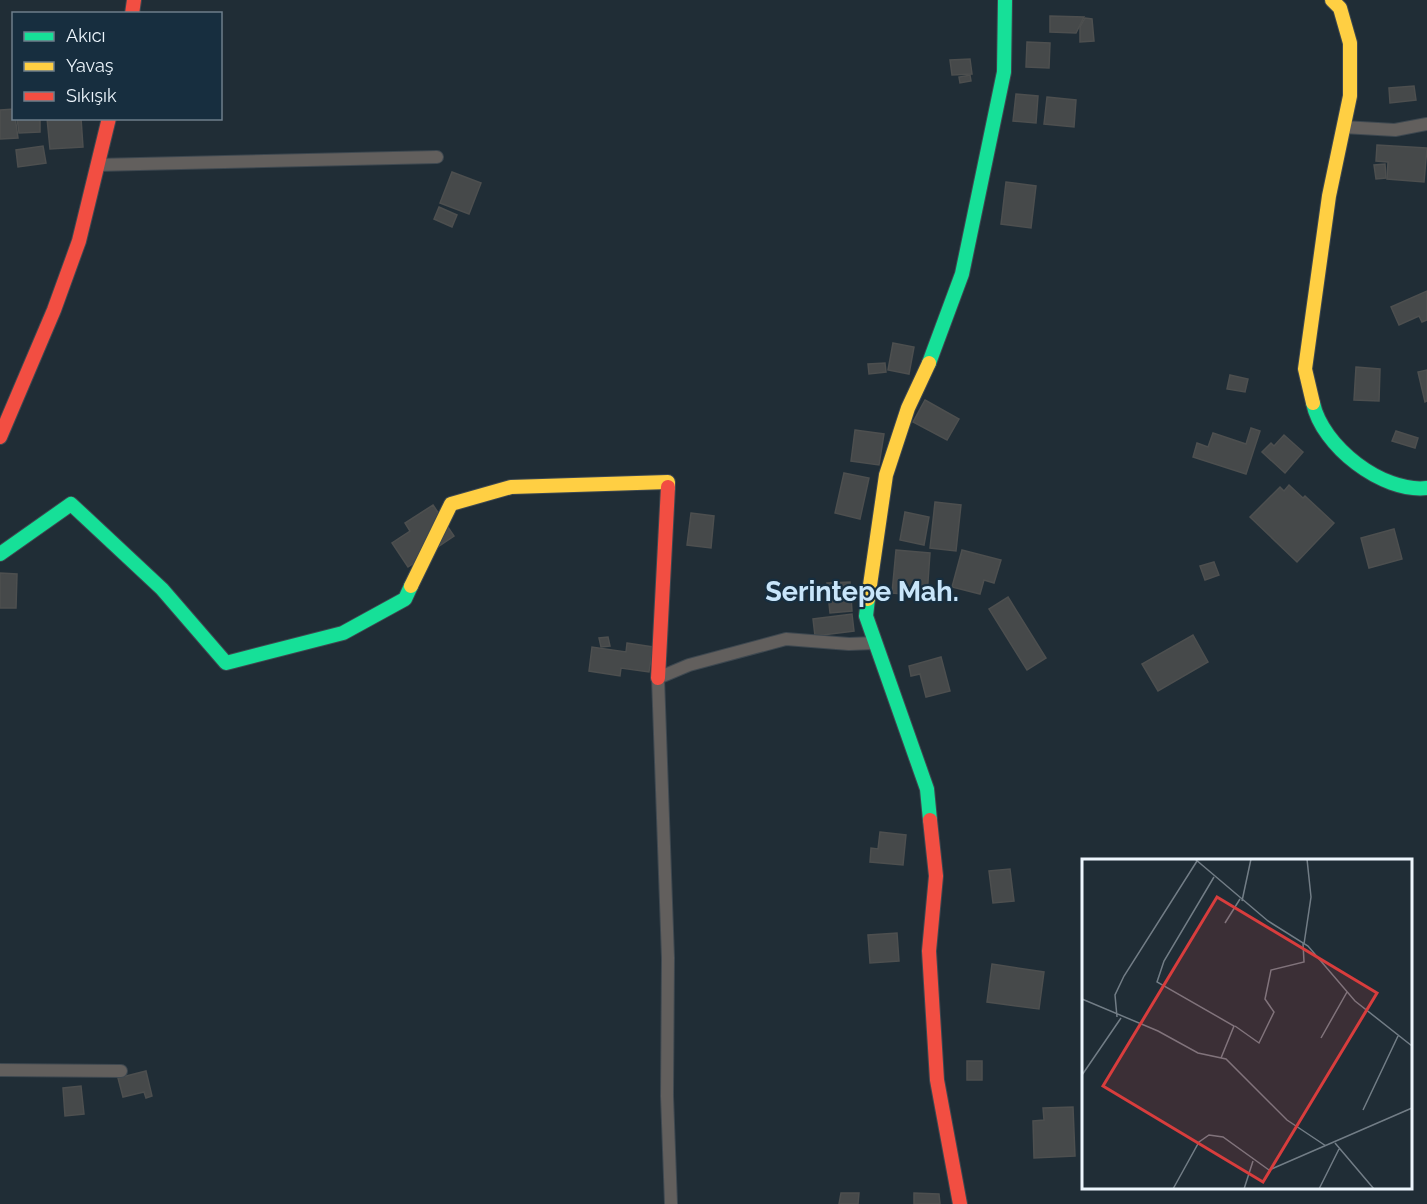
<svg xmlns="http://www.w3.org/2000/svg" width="1427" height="1204" viewBox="0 0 1427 1204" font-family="Raleway,sans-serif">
  <rect width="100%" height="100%" fill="#202d36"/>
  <!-- building -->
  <g fill="#46494a" stroke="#4d4f4f" stroke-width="1.5">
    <polygon points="1050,16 1084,17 1076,33 1050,32"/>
    <polygon points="1085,18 1092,19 1094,41 1080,42 1080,27"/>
    <polygon points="1027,42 1050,43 1049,68 1026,67"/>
    <polygon points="970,59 972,74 952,75 950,60"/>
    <polygon points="970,75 971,81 960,83 959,77"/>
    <polygon points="1414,86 1416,100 1390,103 1389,88"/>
    <polygon points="1016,94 1038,96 1036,123 1013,121"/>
    <polygon points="1047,97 1076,100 1074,127 1044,124"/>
    <polygon points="14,109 18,138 0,139 0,110"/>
    <polygon points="17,118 40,118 40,132 19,133"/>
    <polygon points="47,118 81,118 83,147 50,149"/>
    <polygon points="1377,145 1427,148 1424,182 1387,179 1388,162 1376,161"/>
    <polygon points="43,146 46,163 18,167 16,150"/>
    <polygon points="1385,164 1386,178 1376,179 1374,165"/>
    <polygon points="452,172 481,183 469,214 440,203"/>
    <polygon points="1006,182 1036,186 1031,228 1001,224"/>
    <polygon points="439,207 457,215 452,227 434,219"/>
    <polygon points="1427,291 1427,320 1422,322 1419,316 1399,325 1391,307"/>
    <polygon points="893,343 914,347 909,374 888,370"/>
    <polygon points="885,363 886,372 869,374 868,364"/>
    <polygon points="1356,367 1380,369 1379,401 1354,400"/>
    <polygon points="1427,370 1427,401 1425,402 1418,372"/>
    <polygon points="1230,375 1248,379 1245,392 1227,389"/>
    <polygon points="925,400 959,419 947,440 913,422"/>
    <polygon points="1251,428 1260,431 1246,474 1193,457 1197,443 1208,447 1213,433 1246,444"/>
    <polygon points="855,430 884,434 879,465 851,461"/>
    <polygon points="1396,431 1418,438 1415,448 1392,441"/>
    <polygon points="1284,435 1303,452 1285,473 1262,452 1271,443 1274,446"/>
    <polygon points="844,473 869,478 860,519 835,513"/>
    <polygon points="1289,485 1303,498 1305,496 1334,523 1297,562 1250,517 1280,487 1284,491"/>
    <polygon points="935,502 961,505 956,551 930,548"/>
    <polygon points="433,505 454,536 408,567 392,543 410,531 405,523"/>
    <polygon points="905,512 929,517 924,545 900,540"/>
    <polygon points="691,513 714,516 711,548 687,545"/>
    <polygon points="1394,529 1402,559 1369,568 1361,538"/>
    <polygon points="896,550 930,553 927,596 892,593"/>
    <polygon points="962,550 1001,560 994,583 984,580 980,594 952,587"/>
    <polygon points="1214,562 1219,575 1205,580 1200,566"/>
    <polygon points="0,573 17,574 16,608 0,608"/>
    <polygon points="850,582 852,611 830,613 827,583"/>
    <polygon points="1008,597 1046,658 1027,670 989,609"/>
    <polygon points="852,614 854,631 815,636 813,619"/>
    <polygon points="1193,635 1208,662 1158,691 1142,664"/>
    <polygon points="608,637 610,646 601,647 599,638"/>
    <polygon points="627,643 653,647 649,672 621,668 620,676 589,671 592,647 626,652"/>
    <polygon points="941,657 950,691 926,697 920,674 911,676 909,666"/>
    <polygon points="880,832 906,835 903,865 870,862 871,848 878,849"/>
    <polygon points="1010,869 1014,901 993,903 989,871"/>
    <polygon points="897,933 899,961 870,963 868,935"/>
    <polygon points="992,964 1044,972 1039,1009 987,1002"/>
    <rect x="967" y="1061" width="15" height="19"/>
    <polygon points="146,1071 152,1096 146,1098 144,1092 123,1097 118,1078"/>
    <polygon points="81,1086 84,1114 65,1116 63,1088"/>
    <polygon points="1073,1107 1075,1156 1034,1158 1033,1121 1044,1120 1043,1108"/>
    <polygon points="841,1193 859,1193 858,1204 839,1204"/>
    <polygon points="914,1193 939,1194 940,1204 914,1204"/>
  </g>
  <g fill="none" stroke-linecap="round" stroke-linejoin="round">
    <defs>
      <g id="street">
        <polyline points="1343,127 1395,130 1427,124"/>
        <polyline points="97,165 437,157"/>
        <polyline points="0,1070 121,1071"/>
        <polyline points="671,1204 667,1096 668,958 658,678 689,665 786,639 849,644 875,643"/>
      </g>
      <g id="fast">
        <polyline points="929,363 962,274 1004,72 1005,0"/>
        <path d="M1313,403C1322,446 1382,493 1427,488"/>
        <polyline points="0,554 71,504 162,589 226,663 343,633 405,599 411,586"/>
        <polyline points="868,599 866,616 927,789 930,820"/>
      </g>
      <g id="slow">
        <polyline points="1313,403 1305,369 1329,196 1350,96 1350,43 1340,8 1332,0"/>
        <polyline points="411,586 451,504 511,487 668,482 668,487"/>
        <polyline points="868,599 886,475 908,408 929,363"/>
      </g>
      <g id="jam">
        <polyline points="132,14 134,0"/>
        <polyline points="0,437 54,310 79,241 109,118"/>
        <polyline points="658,678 668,487"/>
        <polyline points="930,820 936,876 929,951 937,1080 960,1204"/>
      </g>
    </defs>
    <!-- street casing -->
    <use href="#street" stroke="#3e4850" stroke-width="14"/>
    <!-- fast casing -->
    <use href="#fast" stroke="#3e4850" stroke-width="16"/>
    <!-- slow casing -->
    <use href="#slow" stroke="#3e4850" stroke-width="16"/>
    <!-- jam casing -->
    <use href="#jam" stroke="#3e4850" stroke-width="16"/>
    <!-- street -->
    <use href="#street" stroke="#625f5d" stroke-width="12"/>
    <!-- fast -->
    <use href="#fast" stroke="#16e098" stroke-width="14"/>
    <!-- slow -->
    <use href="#slow" stroke="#ffcf43" stroke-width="14"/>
    <!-- jam -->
    <use href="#jam" stroke="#f24e42" stroke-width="14"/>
  </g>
  <g text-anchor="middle" stroke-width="4.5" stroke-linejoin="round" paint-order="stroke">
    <!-- district labels -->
    <g font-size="27" font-weight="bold" fill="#c8e5fa" stroke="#172e3f">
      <text x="862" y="601">Serintepe Mah.</text>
    </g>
  </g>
  <!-- overview -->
  <g transform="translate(1082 859)">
    <rect width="330" height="330" fill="#202d36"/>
    <path fill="none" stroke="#727d86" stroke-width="1.5" d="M113,0L186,62L226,87L273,142L330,187M132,18L82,102L75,123L152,167L139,199M160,42L169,0M143,64L158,40M222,85L229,38L225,0M0,140L76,172L116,194L144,200L205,261L244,287M35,158L33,136L42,117L115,2M153,167L177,184L192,153L183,140L189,111L222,103L221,84M239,179L265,133M0,216L39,159M281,251L316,177M253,284L292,330M91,330L117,283L127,276L141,278L187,311L330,249M162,330L171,302M237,330L257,290"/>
    <path fill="#d83d3d" fill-opacity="0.15" stroke="#d83d3d" stroke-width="3" d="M135,38L295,134L181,323L21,227Z"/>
    <rect width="330" height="330" fill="none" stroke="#edf6fd" stroke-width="3"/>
  </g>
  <!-- legend -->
  <rect x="12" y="12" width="210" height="108" fill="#172e3f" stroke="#6d7e8b" stroke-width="1.5"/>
  <rect x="24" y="32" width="30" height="9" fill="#16e098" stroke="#6d7e8b" stroke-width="1.5"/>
  <text x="66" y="42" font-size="18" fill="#edf6fd">Akıcı</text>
  <rect x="24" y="62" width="30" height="9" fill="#ffcf43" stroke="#6d7e8b" stroke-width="1.5"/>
  <text x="66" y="72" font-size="18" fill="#edf6fd">Yavaş</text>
  <rect x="24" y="92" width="30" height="9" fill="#f24e42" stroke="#6d7e8b" stroke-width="1.5"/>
  <text x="66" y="102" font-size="18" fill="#edf6fd">Sıkışık</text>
</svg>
